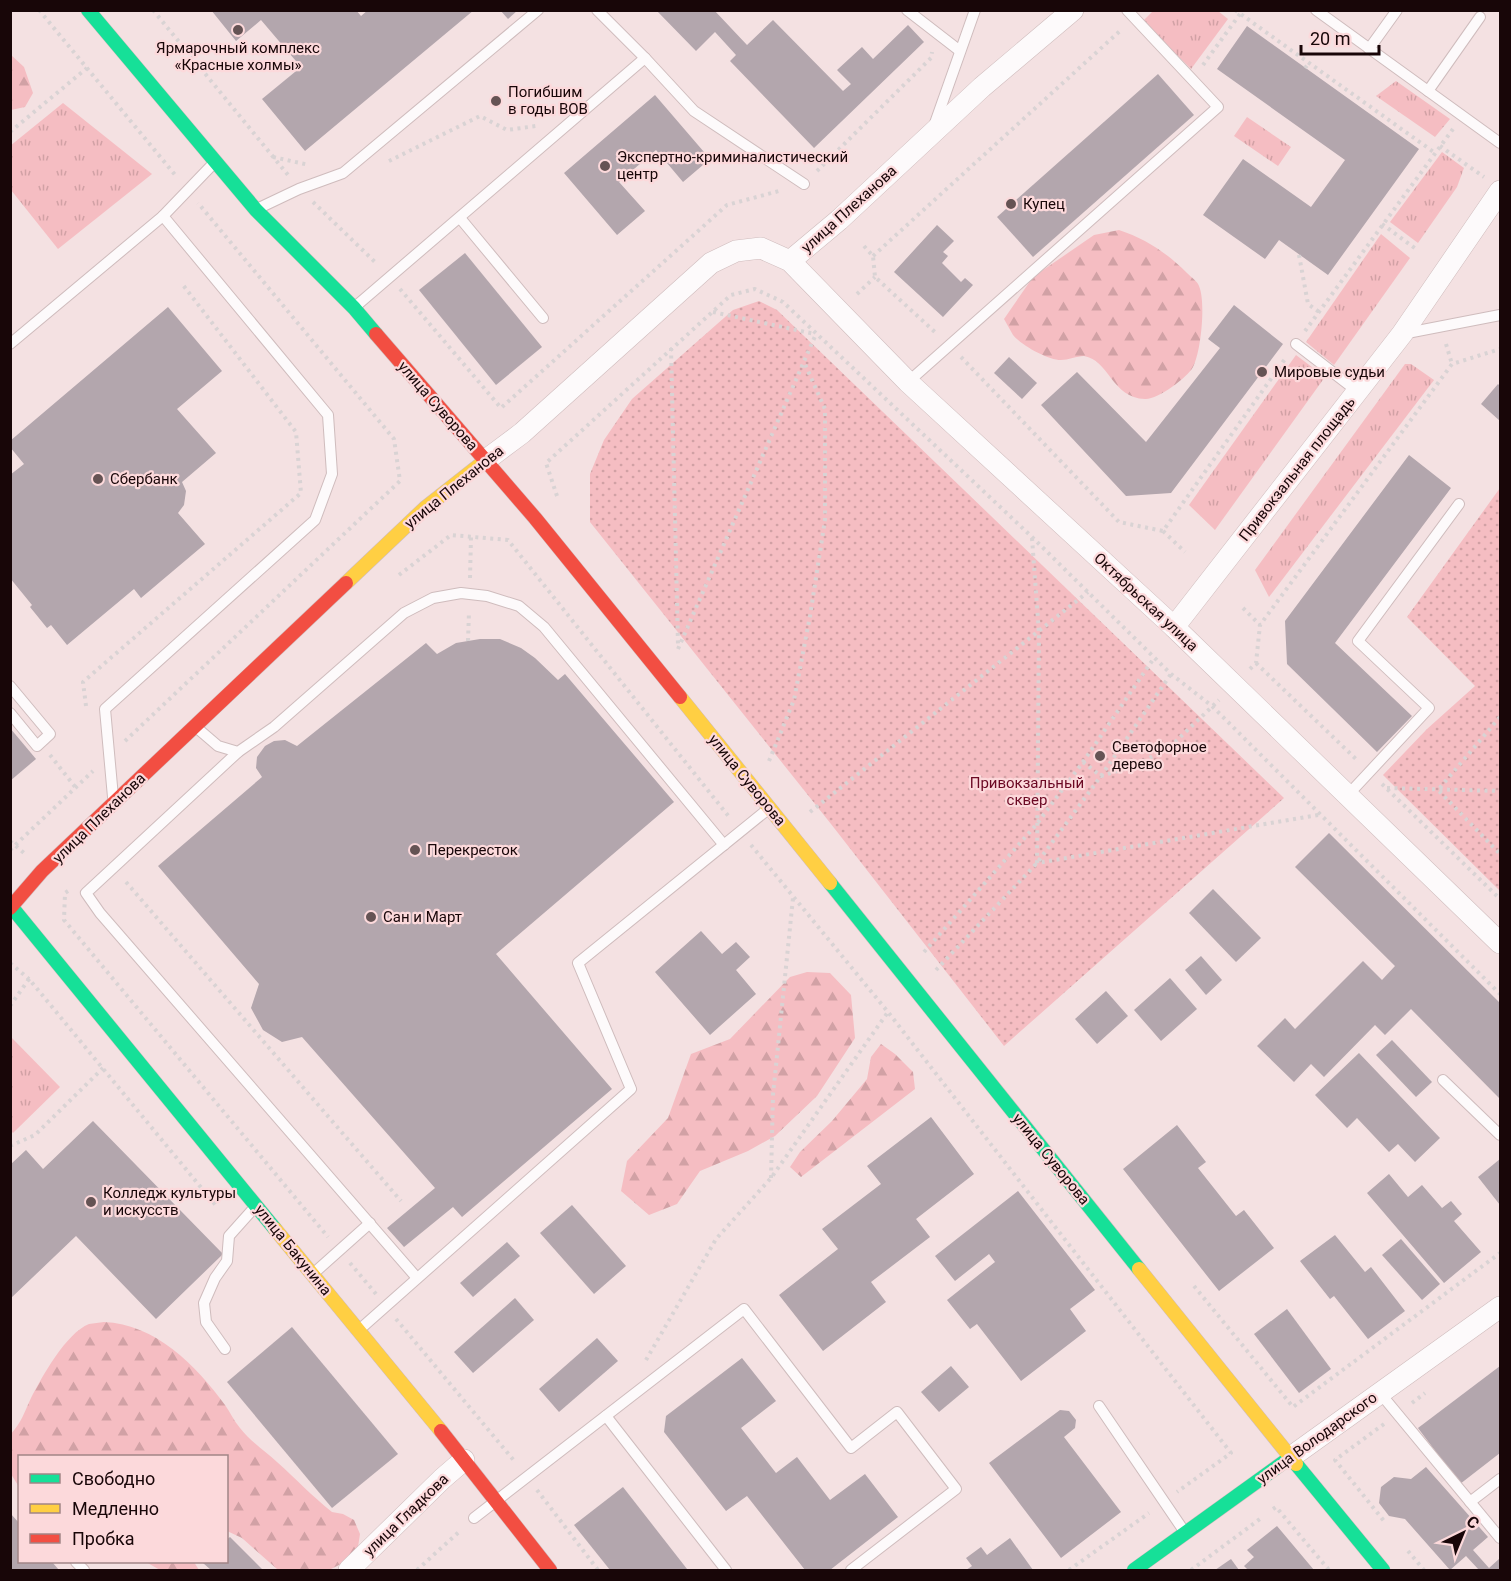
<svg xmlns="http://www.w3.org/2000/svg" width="1511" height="1581" viewBox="0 0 1511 1581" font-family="Roboto,sans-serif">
  <defs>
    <pattern id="grass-tufts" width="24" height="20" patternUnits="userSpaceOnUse" patternTransform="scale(1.5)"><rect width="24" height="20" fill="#f5bdc2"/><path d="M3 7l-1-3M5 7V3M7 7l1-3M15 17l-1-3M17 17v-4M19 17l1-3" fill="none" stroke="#d1a1a5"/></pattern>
    <pattern id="forest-firs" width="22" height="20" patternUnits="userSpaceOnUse" patternTransform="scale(1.5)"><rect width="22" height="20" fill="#f5bdc2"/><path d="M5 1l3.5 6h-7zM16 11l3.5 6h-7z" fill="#d1a1a5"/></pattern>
    <pattern id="park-dots" width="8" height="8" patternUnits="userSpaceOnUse" patternTransform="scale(1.5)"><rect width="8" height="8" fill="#f5bdc2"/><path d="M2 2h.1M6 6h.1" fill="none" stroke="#d1a1a5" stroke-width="1.8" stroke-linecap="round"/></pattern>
  </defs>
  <rect width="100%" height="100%" fill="#f4e1e2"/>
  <!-- grass -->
  <g fill="url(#grass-tufts)">
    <polygon points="1154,10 1218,11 1228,19 1191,69 1143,21"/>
    <polygon points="1396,81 1450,119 1435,137 1376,96"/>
    <polygon points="63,103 152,174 58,249 11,190 10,146"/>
    <polygon points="1247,117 1291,147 1278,166 1234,136"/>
    <polygon points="1442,152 1464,168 1457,187 1418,243 1390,222"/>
    <polygon points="1381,234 1410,258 1334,365 1306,342"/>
    <polygon points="1296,355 1325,377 1215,530 1189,505"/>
    <polygon points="1405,364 1411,364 1434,380 1269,597 1255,570"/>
    <polygon points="10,1036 60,1087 13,1133 10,1130"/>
  </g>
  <!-- forest -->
  <g fill="url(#forest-firs)">
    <polygon points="10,54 24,67 33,93 25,107 11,110"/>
    <path d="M1119,230C1146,239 1167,253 1187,273C1191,277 1198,282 1199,286C1206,302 1201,352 1193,367C1187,378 1157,400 1145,399C1112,398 1109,360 1084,356C1077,356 1068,360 1061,360C1048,360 1021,345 1013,335C1010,330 1007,324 1004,319L1033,277L1094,235Z"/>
    <polygon points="807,972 830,973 851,995 855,1038 817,1096 775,1136 748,1151 700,1171 677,1204 649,1215 621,1191 627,1161 668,1118 691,1054 730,1039 790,977"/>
    <polygon points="881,1044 895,1054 913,1072 915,1089 801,1177 790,1167 800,1152 832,1121 867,1079 871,1057"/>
    <path d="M104,1322C155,1324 196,1365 225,1405C230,1412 234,1421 240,1428C250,1441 265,1451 277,1462C296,1479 312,1496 332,1512L343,1514L354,1520L360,1534L358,1547L343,1563L329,1570L277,1569L242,1538L227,1531L226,1456H20L19,1487L11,1474L10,1435C22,1422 24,1413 31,1398C42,1377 66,1333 89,1324C94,1323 99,1323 104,1322Z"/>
    <polygon points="146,1562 194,1562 199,1570 160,1570"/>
  </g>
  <!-- park -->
  <g fill="url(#park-dots)">
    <polygon points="759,301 777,310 1284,798 1004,1046 831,824 590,522 590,474 604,440 632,399 733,310"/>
    <polygon points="1500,488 1500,891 1383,775 1427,729 1475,686 1407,617"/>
  </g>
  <!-- building -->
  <g fill="#b3a6ad">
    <polygon points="211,10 356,10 361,16 368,10 474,10 305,151 262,99 301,67 261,20 236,41"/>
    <polygon points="500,10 518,10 508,19"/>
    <polygon points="656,10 714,10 747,45 773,20 843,91 851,84 837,70 862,47 873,59 908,25 924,42 814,148 730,61 736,55 715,32 696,51"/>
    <polygon points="1247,26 1419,149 1328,275 1279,240 1265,259 1203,215 1243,159 1311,207 1345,160 1217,69"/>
    <polygon points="1158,74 1194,115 1033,257 997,217"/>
    <polygon points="655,95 710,159 683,182 656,150 619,182 645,211 617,235 564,173"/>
    <polygon points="937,225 954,241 943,252 948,256 942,263 961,282 965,278 973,285 943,317 894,272"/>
    <polygon points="465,253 542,347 496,385 419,290"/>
    <polygon points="1234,305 1283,344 1171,493 1126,496 1041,405 1077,372 1146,442 1220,348 1208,339"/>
    <polygon points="168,307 222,371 177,409 216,453 182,482 186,491 184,505 178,513 205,544 141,598 134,589 67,645 51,625 47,628 30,607 32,605 10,578 10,475 24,464 10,447 10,441"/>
    <polygon points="1009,357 1037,383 1022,399 994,373"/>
    <polygon points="1498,384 1500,386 1500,421 1481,404"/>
    <polygon points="1409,455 1451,488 1335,643 1412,716 1377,752 1287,664 1285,621"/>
    <polygon points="480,639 500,639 521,648 535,658 558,680 565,674 674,802 496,954 612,1089 462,1217 453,1207 404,1247 387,1228 435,1188 302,1037 282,1042 263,1030 251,1008 259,984 158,866 262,777 256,768 257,757 265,746 274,741 285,740 297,746 426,643 437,654 456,643"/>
    <polygon points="10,728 36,759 10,781"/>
    <polygon points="1329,833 1500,1003 1500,1099 1411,1009 1385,1035 1375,1025 1324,1077 1311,1064 1294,1082 1257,1046 1285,1018 1295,1029 1363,961 1382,980 1395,966 1295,867"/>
    <polygon points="1213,889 1261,938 1236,962 1189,913"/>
    <polygon points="701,931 722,954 736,942 750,957 736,970 756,994 710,1035 655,972"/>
    <polygon points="1201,956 1222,980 1206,995 1185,970"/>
    <polygon points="1170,978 1197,1009 1161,1041 1134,1010"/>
    <polygon points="1106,991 1128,1016 1097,1044 1075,1019"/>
    <polygon points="1392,1040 1432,1082 1416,1097 1376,1055"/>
    <polygon points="1359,1053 1440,1138 1415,1162 1398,1144 1389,1152 1357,1118 1347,1128 1315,1095"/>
    <polygon points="931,1117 974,1174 916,1219 930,1237 871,1282 886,1302 823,1351 779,1295 838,1249 822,1229 881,1184 867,1166"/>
    <polygon points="93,1121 223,1254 156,1319 76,1236 10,1299 10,1165 26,1150 43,1169"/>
    <polygon points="1177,1125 1206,1162 1198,1168 1236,1216 1244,1210 1274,1248 1219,1291 1123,1169"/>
    <polygon points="1500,1159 1500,1205 1478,1177"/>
    <polygon points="1389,1174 1408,1197 1422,1185 1442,1208 1451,1201 1462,1214 1454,1221 1481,1252 1444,1283 1367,1193"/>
    <polygon points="1018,1191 1095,1290 1070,1309 1086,1331 1021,1381 977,1324 970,1329 947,1300 995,1262 989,1254 955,1281 935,1256"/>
    <polygon points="572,1205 626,1266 594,1294 540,1233"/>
    <polygon points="1335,1235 1365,1272 1371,1267 1405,1311 1368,1339 1334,1296 1330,1299 1300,1261"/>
    <polygon points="1401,1239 1440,1284 1422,1300 1382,1255"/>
    <polygon points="507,1242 520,1256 473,1297 460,1283"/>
    <polygon points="515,1298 534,1320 473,1373 454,1352"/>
    <polygon points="1287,1309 1331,1369 1299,1393 1254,1334"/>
    <polygon points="292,1327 398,1454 332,1508 227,1382"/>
    <polygon points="597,1338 618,1361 559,1412 539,1389"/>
    <polygon points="742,1358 776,1401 741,1428 776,1473 797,1457 830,1500 865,1474 898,1517 830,1570 805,1570 747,1496 726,1511 664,1432 666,1416"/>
    <polygon points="951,1366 969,1387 939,1412 921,1392"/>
    <polygon points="1500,1366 1500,1453 1460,1484 1418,1428"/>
    <polygon points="1060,1410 1069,1411 1076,1420 1075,1428 1064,1437 1121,1512 1061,1558 989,1463"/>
    <polygon points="1426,1467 1488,1537 1473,1550 1489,1568 1499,1559 1500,1570 1479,1570 1466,1556 1450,1570 1405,1519 1389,1516 1379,1503 1381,1487 1394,1477 1411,1479"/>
    <polygon points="623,1487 687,1569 684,1570 610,1570 574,1525"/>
    <polygon points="10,1513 20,1524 20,1562 52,1562 59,1570 10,1570"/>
    <polygon points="1277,1526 1314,1570 1248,1570 1244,1566 1254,1557 1247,1550"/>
    <polygon points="230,1537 263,1570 211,1570 203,1563 226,1562 226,1540"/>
    <polygon points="1010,1538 1033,1570 966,1570 972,1566 966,1558 981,1547 987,1555"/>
    <polygon points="1231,1559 1239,1570 1215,1570"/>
  </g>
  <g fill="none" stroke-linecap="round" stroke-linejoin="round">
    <defs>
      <g id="lane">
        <polyline points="597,10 645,58 694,111 804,184"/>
        <polyline points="907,10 960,51"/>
        <polyline points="1316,10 1500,143"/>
        <polyline points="1369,49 1397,10"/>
        <polyline points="1428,91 1480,17"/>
        <polyline points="934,126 975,10"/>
        <polyline points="259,208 299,189 343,173 538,10"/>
        <polyline points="460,218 543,318"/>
        <polyline points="356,306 645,58"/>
        <polyline points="1402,334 1500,315"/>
        <polyline points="10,344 163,216"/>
        <polyline points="1296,344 1357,391"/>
        <polyline points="908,382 1218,107 1127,10"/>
        <polyline points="10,686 50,734 37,746 10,713"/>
        <polyline points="197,728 218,746 238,752 274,727 404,613 433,598 461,593 487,596 519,606 544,627 724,845"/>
        <polyline points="238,752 86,893 100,913 417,1278"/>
        <polyline points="1347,796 1429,708 1358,641 1459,504"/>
        <polyline points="113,797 105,709 315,520 332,474 328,415 163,216 213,164"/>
        <polyline points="1443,1080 1500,1135"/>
        <polyline points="314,1273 370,1223"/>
        <polyline points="359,1330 631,1089 578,963 767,810"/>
        <polyline points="225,1349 206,1322 204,1303 215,1278 227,1261 229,1236 254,1208"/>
        <polyline points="1380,1393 1500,1538"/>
        <polyline points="1099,1406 1184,1531"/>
        <polyline points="606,1416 726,1570"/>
        <polyline points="1470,1502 1500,1479"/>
        <polyline points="474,1518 744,1309 851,1448 897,1412 956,1489 851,1570"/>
        <polyline points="76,1562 84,1570"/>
      </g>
      <g id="street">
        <polyline points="790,261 839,220 982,87 1073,10"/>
        <polyline points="486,460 522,433 711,263 736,251 761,248 790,261 908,382 1174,627 1500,943"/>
        <polyline points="1174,627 1402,334 1500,191"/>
        <polyline points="1291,1457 1500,1307"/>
        <polyline points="349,1570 442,1479 464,1460"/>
      </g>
      <g id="fast">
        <polyline points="88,10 256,210 354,308 376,334"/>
        <polyline points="830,883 1139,1269"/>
        <polyline points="10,905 275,1229"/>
        <polyline points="1296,1464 1383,1570"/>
        <polyline points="1134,1570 1291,1457"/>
      </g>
      <g id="slow">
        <polyline points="346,583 425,508 486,460"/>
        <polyline points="680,697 830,883"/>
        <polyline points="275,1229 441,1431"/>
        <polyline points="1139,1269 1296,1464"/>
      </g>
      <g id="jam">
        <polyline points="376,334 535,518 680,697"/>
        <polyline points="10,908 42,871 346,583"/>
        <polyline points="441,1431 550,1570"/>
      </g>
    </defs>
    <!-- lane casing -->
    <use href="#lane" stroke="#cfbcbd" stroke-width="12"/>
    <!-- street casing -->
    <use href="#street" stroke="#cfbcbd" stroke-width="22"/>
    <!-- fast casing -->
    <use href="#fast" stroke="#cfbcbd" stroke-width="15"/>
    <!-- slow casing -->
    <use href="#slow" stroke="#cfbcbd" stroke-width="15"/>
    <!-- jam casing -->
    <use href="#jam" stroke="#cfbcbd" stroke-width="15"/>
    <!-- path -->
    <g stroke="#d9d3d4" stroke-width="4" stroke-dasharray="3 4.5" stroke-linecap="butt">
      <polyline points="39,10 176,176"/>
      <polyline points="153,10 288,175"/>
      <polyline points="1235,10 1435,153"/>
      <polyline points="1203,65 1240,14"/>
      <polyline points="1305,68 1309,63"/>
      <polyline points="10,132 87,68"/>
      <polyline points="1440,146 1484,177"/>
      <polyline points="273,157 309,165"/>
      <polyline points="389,161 480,116 507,130 536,126"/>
      <polyline points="817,171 931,58 932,52"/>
      <polyline points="313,202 377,264"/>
      <polyline points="1382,224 1416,249"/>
      <polyline points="864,246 873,256 875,277 936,333"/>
      <polyline points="1299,255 1308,304 1319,312"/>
      <polyline points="873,256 1121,30"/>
      <polyline points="400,289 501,408 727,205 779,191"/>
      <polyline points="857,294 875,277"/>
      <polyline points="713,312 815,334"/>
      <polyline points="1305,331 1453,129"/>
      <polyline points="1446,344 1452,364"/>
      <polyline points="671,348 678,645"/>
      <polyline points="961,357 1119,522 1163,531 1285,359"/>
      <polyline points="557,496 546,463 731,295 755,289 783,302 1032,537 1171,674 1212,706 1500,994"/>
      <polyline points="1163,531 1185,552"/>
      <polyline points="1032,538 1039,633 1037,863 1318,815"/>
      <polyline points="399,575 451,535 508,540 730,818"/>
      <polyline points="470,578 471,537"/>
      <polyline points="1243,608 1260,625"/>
      <polyline points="468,641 469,612"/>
      <polyline points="678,649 816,334"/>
      <polyline points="1256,663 1357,760"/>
      <polyline points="1250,669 1256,663 1260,625 1452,364 1500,349"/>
      <polyline points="86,706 83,682 301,493 296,432 183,285"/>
      <polyline points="1500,717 1438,790 1500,854"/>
      <polyline points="125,741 400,481 394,439 198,203"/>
      <polyline points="50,755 76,788"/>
      <polyline points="769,761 794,700 810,616 825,520 825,409 804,362"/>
      <polyline points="1083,762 1101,776 1138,765 1173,744 1219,700"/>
      <polyline points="1382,784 1500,899"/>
      <polyline points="1387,788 1500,791"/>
      <polyline points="810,812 1088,592"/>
      <polyline points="10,841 24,853"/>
      <polyline points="751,845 888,1012 1231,1453 1177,1492"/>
      <polyline points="10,850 93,771"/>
      <polyline points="126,882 401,1201"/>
      <polyline points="68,891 65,893 64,920 328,1237"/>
      <polyline points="924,952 1036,825 1083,762 1154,658"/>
      <polyline points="10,963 29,979 30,978"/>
      <polyline points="936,970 1037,863 1101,776 1171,674"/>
      <polyline points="10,1006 29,979 218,1208"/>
      <polyline points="10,1146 35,1135 103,1068"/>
      <polyline points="771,1178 773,1095 793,898"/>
      <polyline points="350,1263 376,1294"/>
      <polyline points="1194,1286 1293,1407 1500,1253"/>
      <polyline points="396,1319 516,1463"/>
      <polyline points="646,1360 716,1239 771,1178 888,1012"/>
      <polyline points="1412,1403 1425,1393"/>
      <polyline points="1384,1424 1335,1460 1384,1521"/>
      <polyline points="537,1490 598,1570"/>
      <polyline points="1273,1509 1276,1507 1329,1570"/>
      <polyline points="1408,1551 1424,1570"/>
      <polyline points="417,1570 461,1530"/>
      <polyline points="1069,1570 1149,1513"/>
      <polyline points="1191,1570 1260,1519"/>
    </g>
    <!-- lane -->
    <use href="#lane" stroke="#fdfafb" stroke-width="10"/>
    <!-- street -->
    <use href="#street" stroke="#fdfafb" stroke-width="21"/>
    <!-- fast -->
    <use href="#fast" stroke="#16e098" stroke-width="14"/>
    <!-- slow -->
    <use href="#slow" stroke="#ffcf43" stroke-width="14"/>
    <!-- jam -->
    <use href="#jam" stroke="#f24e42" stroke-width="14"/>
  </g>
  <!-- markers -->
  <g fill="#655354" stroke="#fcd9db" stroke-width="2">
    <circle cx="238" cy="30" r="6"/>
    <circle cx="496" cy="101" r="6"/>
    <circle cx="605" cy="166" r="6"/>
    <circle cx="1011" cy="204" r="6"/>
    <circle cx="1262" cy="372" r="6"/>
    <circle cx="98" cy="479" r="6"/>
    <circle cx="1100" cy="756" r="6"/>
    <circle cx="415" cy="850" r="6"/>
    <circle cx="371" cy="917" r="6"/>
    <circle cx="91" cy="1202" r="6"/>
  </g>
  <g text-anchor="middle" stroke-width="4.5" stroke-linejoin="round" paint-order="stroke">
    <!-- poi labels -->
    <g font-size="15" fill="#180608" stroke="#fcd9db" text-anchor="start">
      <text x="238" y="53" text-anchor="middle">Ярмарочный комплекс<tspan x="238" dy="17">«Красные холмы»</tspan></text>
      <text x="508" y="97">Погибшим<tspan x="508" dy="17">в годы ВОВ</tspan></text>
      <text x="617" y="162">Экспертно-криминалистический<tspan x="617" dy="17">центр</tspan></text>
      <text x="1023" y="209">Купец</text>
      <text x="1274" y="377">Мировые судьи</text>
      <text x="110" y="484">Сбербанк</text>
      <text x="1112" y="752">Светофорное<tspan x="1112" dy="17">дерево</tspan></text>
      <text x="427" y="855">Перекресток</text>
      <text x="383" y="922">Сан и Март</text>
      <text x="103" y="1198">Колледж культуры<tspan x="103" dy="17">и искусств</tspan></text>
    </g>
    <!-- street labels -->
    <g font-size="15" fill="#180608" stroke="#fcd9db">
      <text transform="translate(849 209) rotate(-42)" y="5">улица Плеханова</text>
      <text transform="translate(438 406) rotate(49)" y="5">улица Суворова</text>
      <text transform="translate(1297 469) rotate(-52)" y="5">Привокзальная площадь</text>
      <text transform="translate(454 487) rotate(-39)" y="5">улица Плеханова</text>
      <text transform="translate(1146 602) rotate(43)" y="5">Октябрьская улица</text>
      <text transform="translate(747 780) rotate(51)" y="5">улица Суворова</text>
      <text transform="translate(99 818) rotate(-44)" y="5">улица Плеханова</text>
      <text transform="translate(1051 1159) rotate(51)" y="5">улица Суворова</text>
      <text transform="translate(293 1250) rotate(51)" y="5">улица Бакунина</text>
      <text transform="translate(1317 1438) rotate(-36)" y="5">улица Володарского</text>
      <text transform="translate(406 1515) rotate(-44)" y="5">улица Гладкова</text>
    </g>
    <!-- park labels -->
    <g font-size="15" fill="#6b0823" stroke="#fcd9db">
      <text x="1027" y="788">Привокзальный<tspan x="1027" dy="17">сквер</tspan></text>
    </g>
  </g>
  <!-- border -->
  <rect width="1511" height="1581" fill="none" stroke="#180608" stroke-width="24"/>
  <!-- legend -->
  <rect x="18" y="1455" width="210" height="108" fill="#fcd9db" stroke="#a18587" stroke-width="1.5"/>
  <rect x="30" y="1474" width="30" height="9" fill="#16e098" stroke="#a18587" stroke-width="1.5"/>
  <text x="72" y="1485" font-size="18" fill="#180608">Свободно</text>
  <rect x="30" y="1504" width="30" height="9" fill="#ffcf43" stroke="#a18587" stroke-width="1.5"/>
  <text x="72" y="1515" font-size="18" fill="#180608">Медленно</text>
  <rect x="30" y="1534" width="30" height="9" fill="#f24e42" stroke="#a18587" stroke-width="1.5"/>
  <text x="72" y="1545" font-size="18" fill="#180608">Пробка</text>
  <!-- north arrow -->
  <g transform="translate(1463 1533) rotate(43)" stroke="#fcd9db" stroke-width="4.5" paint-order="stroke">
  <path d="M0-4.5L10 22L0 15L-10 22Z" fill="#180608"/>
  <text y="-9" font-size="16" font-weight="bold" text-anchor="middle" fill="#180608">С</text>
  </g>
  <!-- scale -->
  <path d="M1301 45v9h78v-9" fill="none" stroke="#180608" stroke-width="3"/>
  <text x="1310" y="45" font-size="18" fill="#180608" stroke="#fcd9db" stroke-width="4.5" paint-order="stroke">20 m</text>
</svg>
